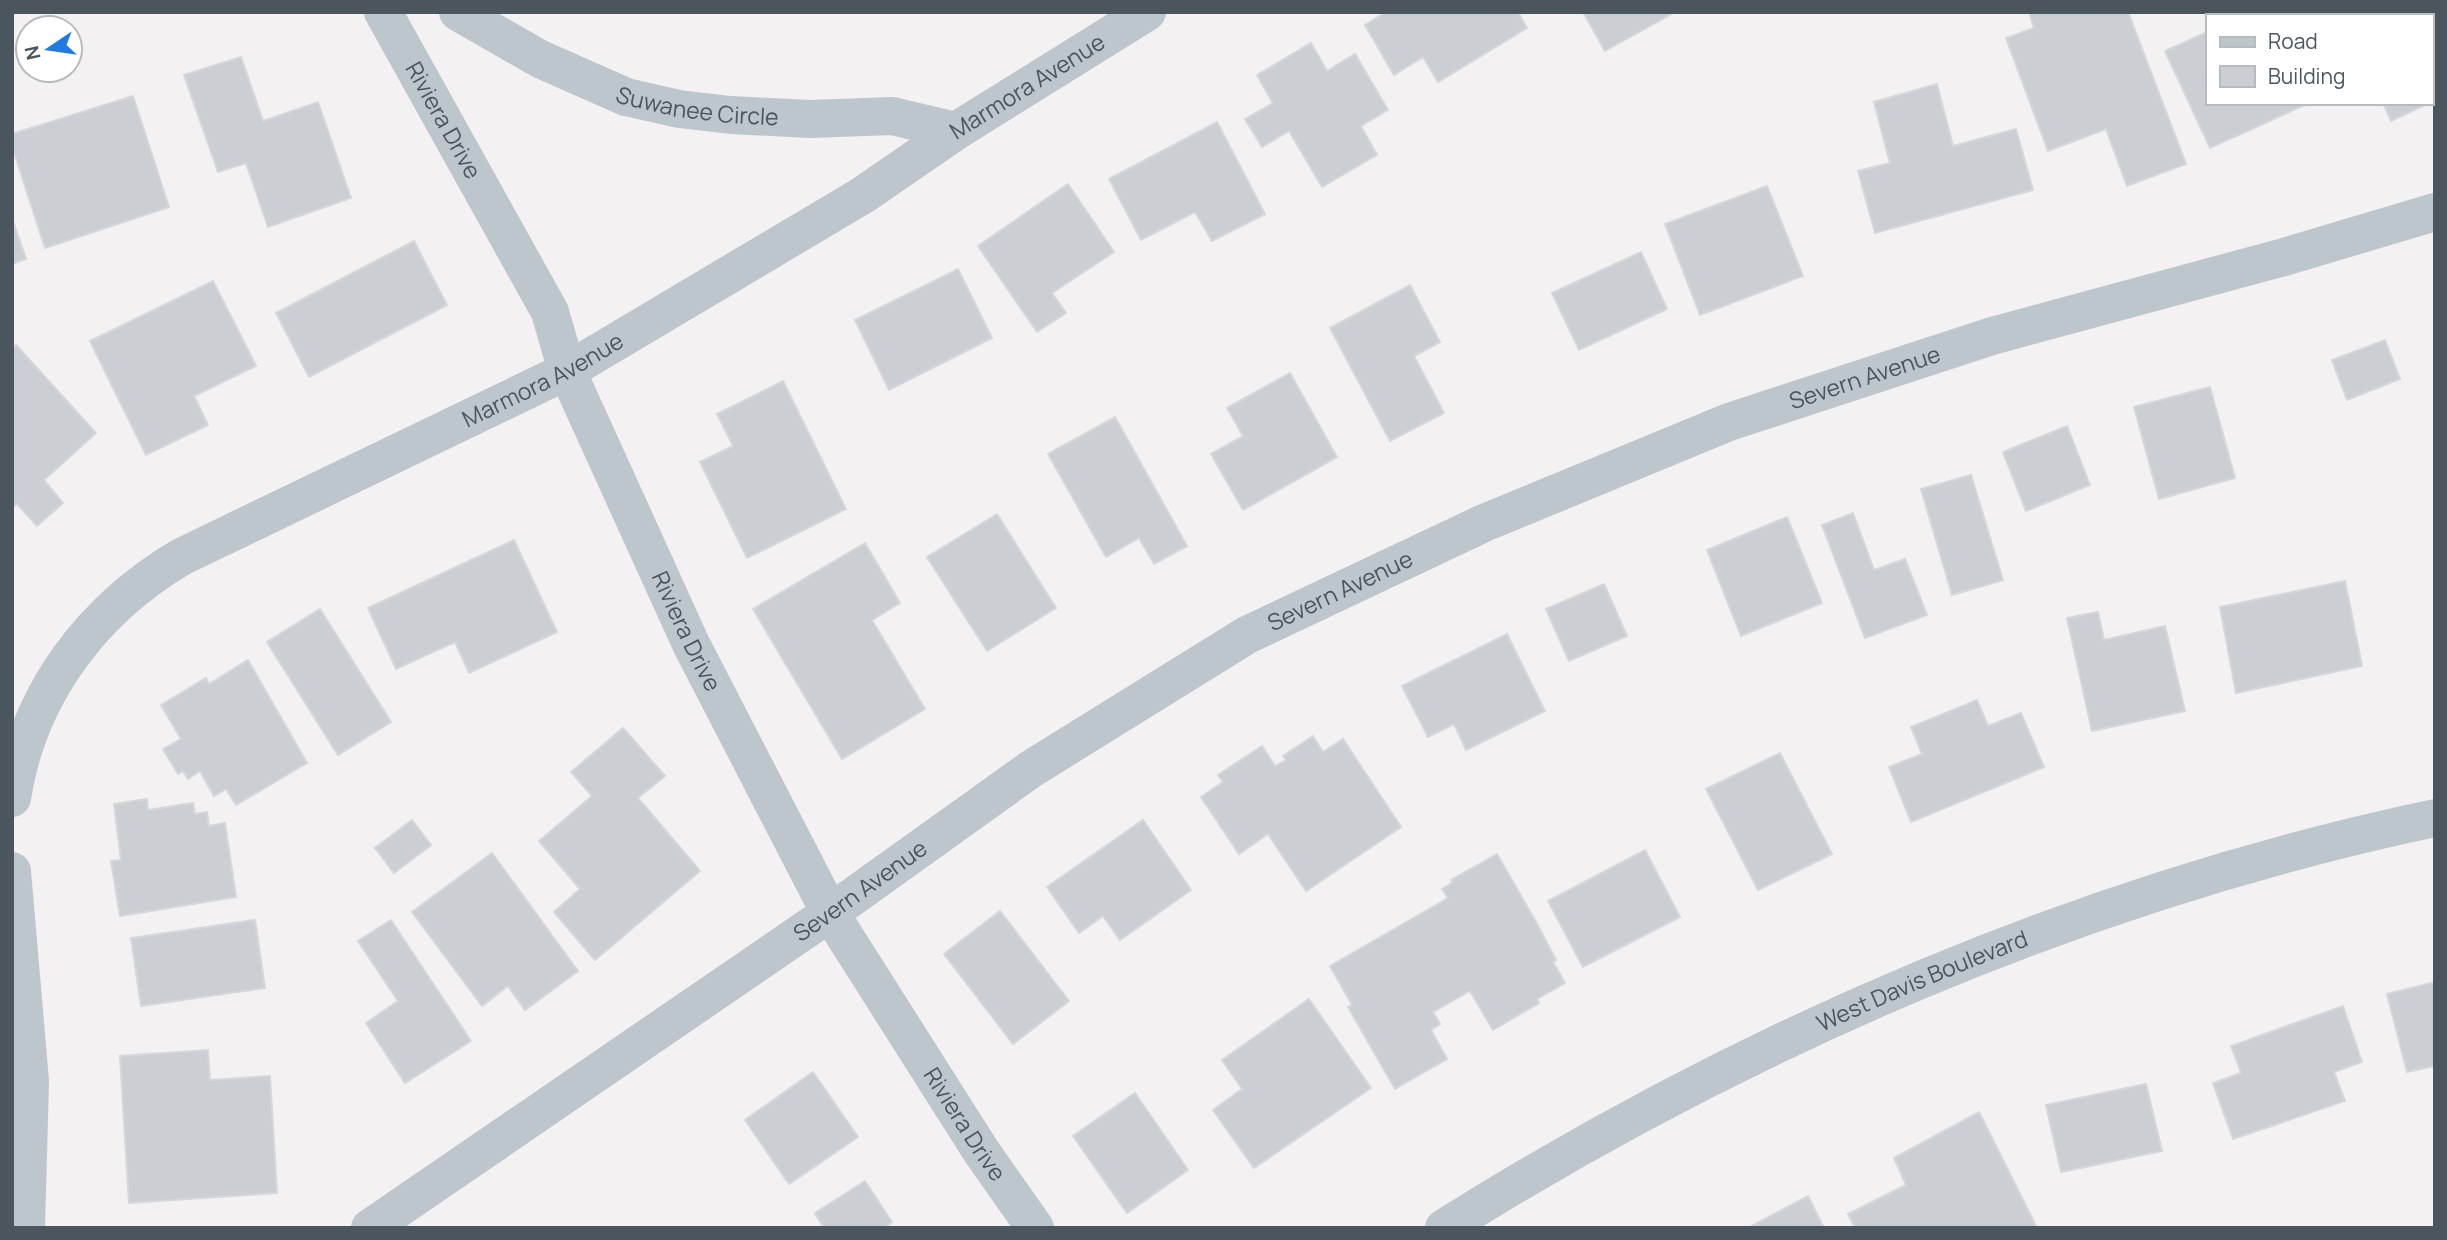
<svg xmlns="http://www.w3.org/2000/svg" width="2447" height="1240" viewBox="0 0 2447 1240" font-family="Manrope,sans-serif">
  <rect width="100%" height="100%" fill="#f3f1f1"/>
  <!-- building -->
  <g fill="#cbced3" stroke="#d5d7dc" stroke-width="2">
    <polygon points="1386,12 1518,12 1527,28 1438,82 1423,57 1394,75 1365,25"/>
    <polygon points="1583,12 1675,12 1605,51"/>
    <polygon points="2029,12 2128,12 2186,164 2127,186 2106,129 2048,151 2006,38 2034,28"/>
    <polygon points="2250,12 2308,12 2309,16 2242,16"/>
    <polygon points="2340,12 2435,12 2435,101 2431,102 2431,16 2342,16"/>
    <polygon points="2207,32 2207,103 2309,103 2210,148 2165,51"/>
    <polygon points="1311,43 1327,71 1355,54 1388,110 1361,126 1377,155 1322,187 1289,131 1262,147 1245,119 1273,103 1257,75"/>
    <polygon points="241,57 263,121 318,102 351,198 268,227 246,163 218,172 184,75"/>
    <polygon points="1937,84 1953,146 2016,129 2033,190 1875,233 1858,171 1890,163 1874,102"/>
    <polygon points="133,96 169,207 45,248 12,146 12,134"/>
    <polygon points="2383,103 2429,103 2391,121"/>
    <polygon points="1217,122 1265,214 1212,241 1195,212 1141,240 1109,179"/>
    <polygon points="1068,184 1114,252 1052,293 1066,313 1037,332 978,246"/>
    <polygon points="1767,186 1803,276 1700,315 1665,224"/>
    <polygon points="12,218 26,259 12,264"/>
    <polygon points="414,241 447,305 309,377 276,313"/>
    <polygon points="1641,252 1667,309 1579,350 1552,293"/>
    <polygon points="958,269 992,338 889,390 855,320"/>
    <polygon points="213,281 256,366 194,396 208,425 146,455 90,341"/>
    <polygon points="1410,285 1440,342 1414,356 1444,413 1390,441 1330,328"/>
    <polygon points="2385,340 2400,379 2347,400 2332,360"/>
    <polygon points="16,345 96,433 44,480 63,503 37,526 17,504 12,508 12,348"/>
    <polygon points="1290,373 1337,457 1243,510 1211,454 1243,436 1227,408"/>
    <polygon points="783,381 846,509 747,558 700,462 733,446 717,414"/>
    <polygon points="2210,387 2235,478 2159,499 2134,407"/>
    <polygon points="1115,417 1187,546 1154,564 1139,538 1106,557 1048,454"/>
    <polygon points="2067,426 2090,485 2026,511 2003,452"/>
    <polygon points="1971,475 2003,580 1952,595 1921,489"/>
    <polygon points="1853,513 1874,570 1905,559 1927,615 1865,638 1822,525"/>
    <polygon points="997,514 1056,608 987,651 927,557"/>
    <polygon points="1787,517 1822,603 1741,636 1707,550"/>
    <polygon points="514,540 557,632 469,673 455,642 396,669 368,608"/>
    <polygon points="865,543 900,603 872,620 925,709 842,759 753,609"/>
    <polygon points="2345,581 2362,666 2236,693 2220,607"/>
    <polygon points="1604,584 1627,636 1569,661 1546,609"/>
    <polygon points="320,609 391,722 338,755 267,642"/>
    <polygon points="2098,612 2104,640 2165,626 2185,711 2092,731 2067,618"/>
    <polygon points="1507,634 1545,711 1466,750 1454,724 1428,737 1402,686"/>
    <polygon points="248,660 307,763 236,805 226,789 214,796 200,771 188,779 183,771 178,774 163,749 181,739 161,705 206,678 209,684"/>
    <polygon points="1977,700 1988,726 2021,713 2044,767 1911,822 1889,767 1922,754 1911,727"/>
    <polygon points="623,728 665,776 638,798 700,871 595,960 554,912 580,889 539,841 592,796 571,772"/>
    <polygon points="1313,736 1323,752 1343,739 1401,827 1306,891 1268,834 1239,854 1201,797 1223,782 1218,775 1262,746 1275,766 1286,760 1283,756"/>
    <polygon points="1780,753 1832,854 1758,890 1706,789"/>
    <polygon points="147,799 148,810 193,803 195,814 207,812 209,826 225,823 236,897 120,916 111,861 121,860 114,804"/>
    <polygon points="412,820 431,845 394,873 375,848"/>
    <polygon points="1143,820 1191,890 1120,940 1103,916 1079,933 1047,887"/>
    <polygon points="1645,850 1680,917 1583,967 1548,901"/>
    <polygon points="492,853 578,971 525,1010 508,986 482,1006 412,912"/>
    <polygon points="1497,854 1536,922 1556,960 1553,962 1565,983 1537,999 1539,1003 1493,1030 1470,991 1433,1012 1440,1024 1431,1030 1447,1059 1395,1089 1348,1007 1352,1005 1330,966 1448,898 1442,889 1453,882 1451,880"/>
    <polygon points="1000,911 1069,1001 1013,1044 944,954"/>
    <polygon points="255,920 265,988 141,1006 131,938"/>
    <polygon points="391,920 471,1041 405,1083 366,1023 398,1001 358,941"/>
    <polygon points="2435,982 2435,1066 2407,1072 2387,994"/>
    <polygon points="1309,999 1371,1088 1254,1168 1213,1110 1242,1089 1222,1060"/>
    <polygon points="2343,1006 2362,1062 2334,1072 2345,1101 2233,1139 2213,1083 2241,1073 2231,1046"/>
    <polygon points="208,1050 210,1080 270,1076 277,1193 129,1203 120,1056"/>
    <polygon points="813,1072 858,1137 789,1184 745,1120"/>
    <polygon points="2146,1084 2162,1151 2061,1172 2046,1105"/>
    <polygon points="1135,1093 1188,1170 1127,1213 1073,1136"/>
    <polygon points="1979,1112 2037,1228 1855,1228 1848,1214 1906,1185 1894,1158"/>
    <polygon points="865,1181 892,1222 884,1228 824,1228 815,1213"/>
    <polygon points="1808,1196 1824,1228 1748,1228"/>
  </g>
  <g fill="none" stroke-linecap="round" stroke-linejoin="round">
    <!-- minor -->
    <g stroke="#bec6cd" stroke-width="38">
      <path id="s1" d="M383,12L550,312L567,371L691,644L830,913L981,1151L1035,1228"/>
      <path id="s2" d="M458,12L540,59L626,97L679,109L731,115L810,119L892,116L956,131"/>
      <path id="s3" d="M12,798C28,694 92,610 181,557L567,371L863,195L956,131L1147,12"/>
      <polyline points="12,871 30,1081 26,1228"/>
      <path id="s4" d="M370,1228L830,913L1031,769L1247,635L1484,523L1729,422L1992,336L2284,257L2435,212"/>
      <path id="s5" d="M1444,1228C1747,1038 2084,892 2435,818"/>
    </g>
  </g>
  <g text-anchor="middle" stroke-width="6" stroke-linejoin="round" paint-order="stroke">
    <!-- street labels -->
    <g font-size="23" fill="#4a555e" stroke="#fff">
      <text dy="8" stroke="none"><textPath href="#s3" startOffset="1274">Marmora Avenue</textPath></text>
      <text dy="8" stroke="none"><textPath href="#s2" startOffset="261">Suwanee Circle</textPath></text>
      <text dy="8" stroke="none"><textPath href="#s1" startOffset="124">Riviera Drive</textPath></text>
      <text dy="8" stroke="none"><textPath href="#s4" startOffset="1729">Severn Avenue</textPath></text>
      <text dy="8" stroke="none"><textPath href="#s3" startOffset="707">Marmora Avenue</textPath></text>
      <text dy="8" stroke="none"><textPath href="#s4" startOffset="1162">Severn Avenue</textPath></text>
      <text dy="8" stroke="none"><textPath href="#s1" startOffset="691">Riviera Drive</textPath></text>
      <text dy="8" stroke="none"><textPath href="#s4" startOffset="595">Severn Avenue</textPath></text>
      <text dy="8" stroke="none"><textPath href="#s5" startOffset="539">West Davis Boulevard</textPath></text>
      <text dy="8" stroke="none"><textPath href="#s1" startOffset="1258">Riviera Drive</textPath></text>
    </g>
  </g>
  <!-- border -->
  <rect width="2447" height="1240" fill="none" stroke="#4a555e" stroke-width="28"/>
  <!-- legend -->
  <rect x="2206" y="14" width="228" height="91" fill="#ffffff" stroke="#b7bbbf" stroke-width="2"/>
  <rect x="2220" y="37" width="35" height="10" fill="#bec6cd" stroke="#b7bbbf" stroke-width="2"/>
  <text x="2268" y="49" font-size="21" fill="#4a555e">Road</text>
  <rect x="2220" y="66" width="35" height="21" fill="#cbced3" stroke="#b7bbbf" stroke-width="2"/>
  <text x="2268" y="84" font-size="21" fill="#4a555e">Building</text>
  <!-- north arrow -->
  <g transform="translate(49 49) rotate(257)"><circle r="33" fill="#ffffff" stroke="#b7bbbf" stroke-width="2"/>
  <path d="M0-5L12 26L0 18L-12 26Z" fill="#227adc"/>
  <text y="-10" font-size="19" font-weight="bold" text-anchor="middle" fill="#4a555e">N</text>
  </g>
</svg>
